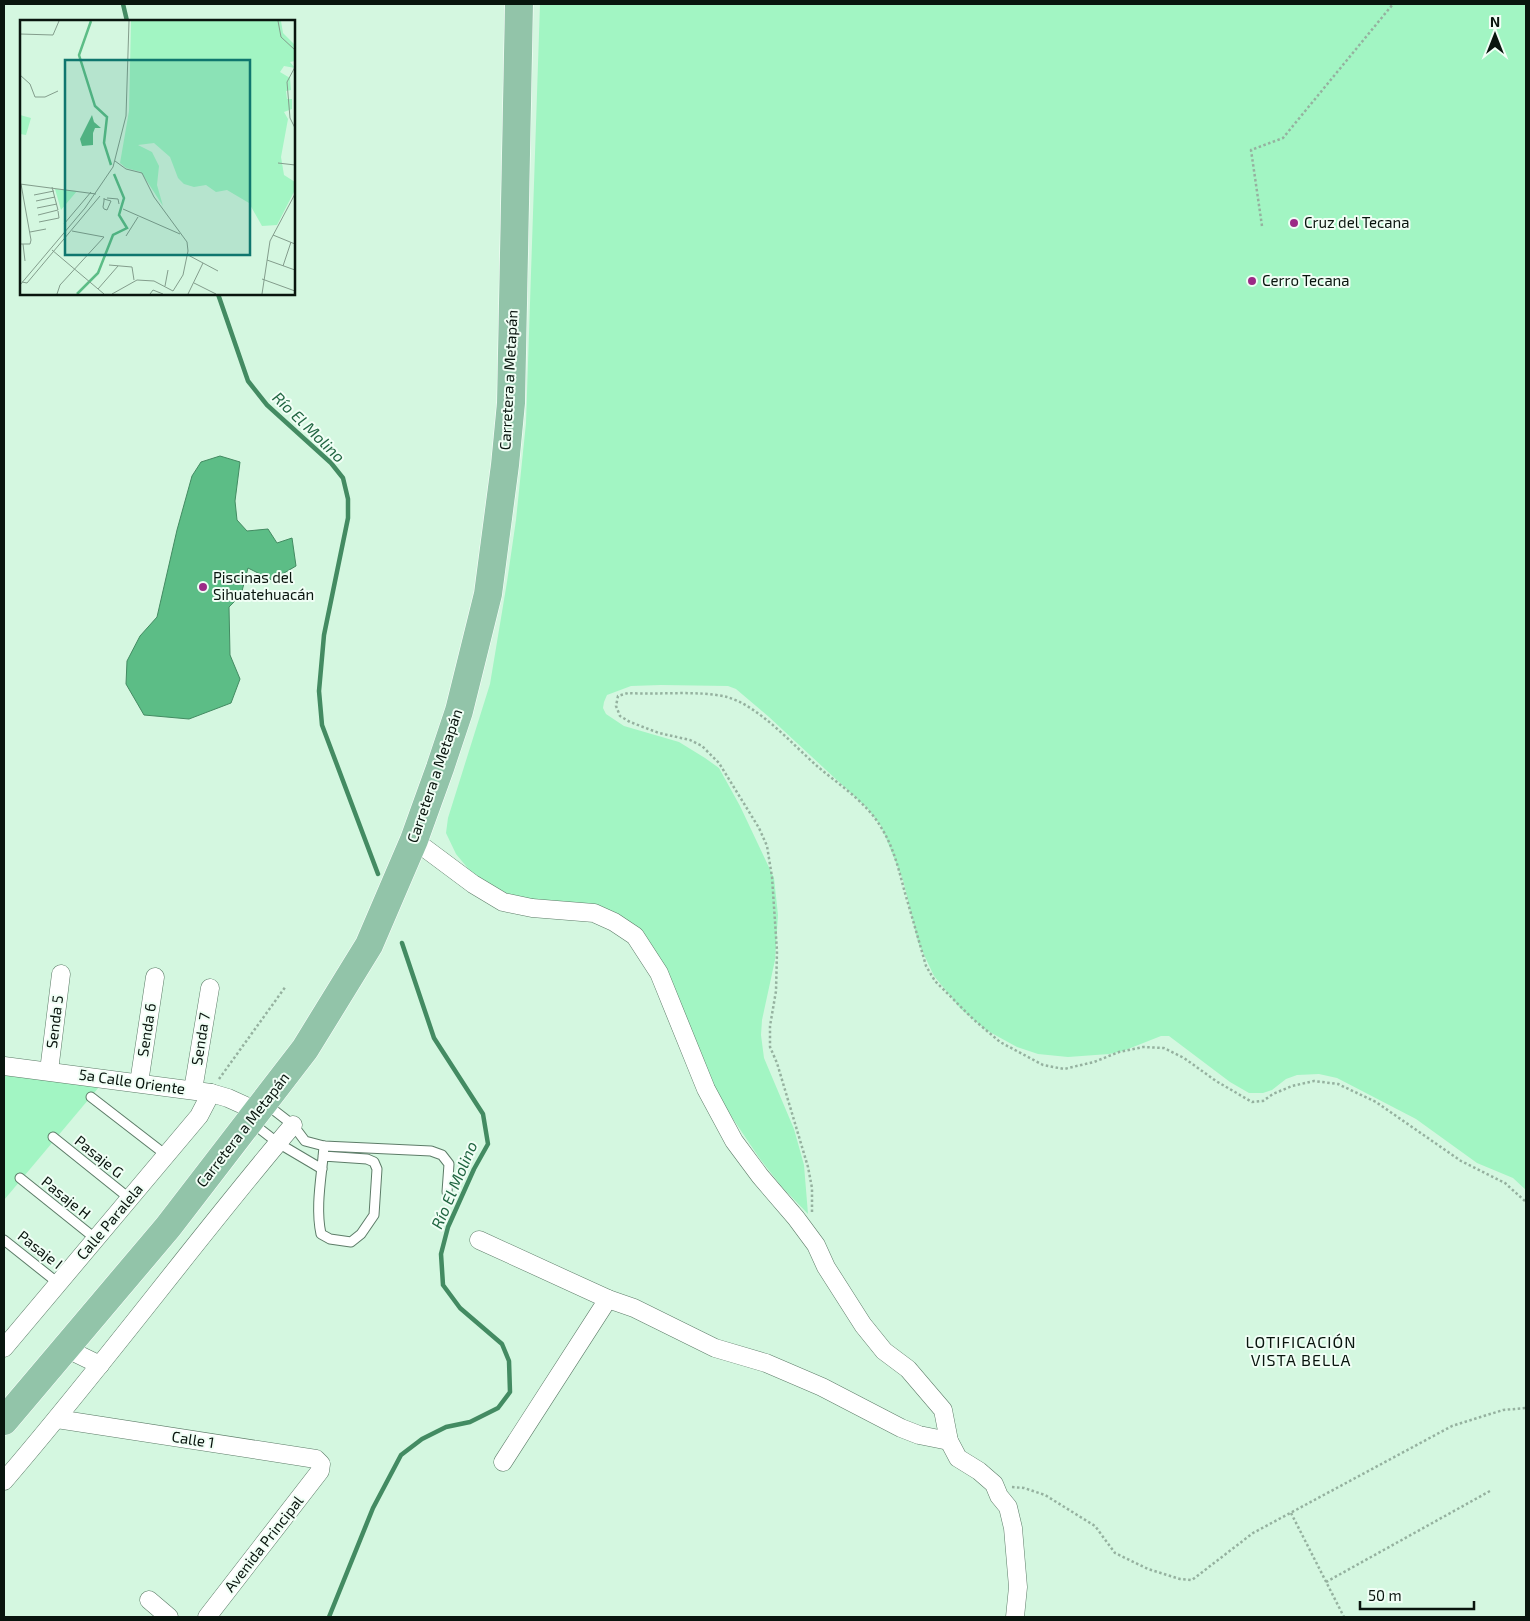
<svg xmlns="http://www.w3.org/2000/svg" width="1530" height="1621" viewBox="0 0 1530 1621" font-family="'Exo 2',sans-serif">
  <rect width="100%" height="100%" fill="#d4f7e0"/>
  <!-- green -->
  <g fill="#a2f5c3">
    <polygon points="540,4 1526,4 1526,1190 1513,1178 1477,1163 1416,1119 1337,1078 1319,1074 1297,1075 1286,1079 1272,1090 1263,1093 1249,1093 1230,1082 1169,1036 1161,1036 1123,1051 1109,1054 1068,1057 1038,1054 1017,1047 986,1030 961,1009 934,976 918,942 903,880 881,826 867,808 769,717 736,689 728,686 661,685 631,686 607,695 604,702 603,708 606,714 624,726 679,742 705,758 719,768 740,806 774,878 778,915 775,960 762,1020 761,1035 764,1058 794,1129 804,1165 808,1214 782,1187 760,1159 725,1107 716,1090 671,986 601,911 576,903 524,900 505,897 481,884 456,854 446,833 448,818 490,684 507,582 516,520 526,423"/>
    <polygon points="4,1074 99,1087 4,1200"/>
  </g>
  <!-- water -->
  <polygon fill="#5cbd86" stroke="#438b62" points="220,456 240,462 235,501 237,520 247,531 268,529 277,543 292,538 296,566 272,580 248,568 241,595 229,607 230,655 240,679 231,703 189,719 144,715 126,684 127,661 140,636 157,617 177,530 192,476 201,462"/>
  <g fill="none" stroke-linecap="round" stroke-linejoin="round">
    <!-- stream -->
    <g stroke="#438b62" stroke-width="4.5">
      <polyline points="123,4 127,21"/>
      <polyline points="218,294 248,381 267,405 331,463 343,478 348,499 348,518 324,635 319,691 322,725 378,874"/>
      <polyline points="329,1617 373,1508 401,1455 422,1439 446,1427 470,1422 498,1408 510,1392 509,1361 502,1344 460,1308 443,1285 441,1254 448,1227 474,1169 488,1144 483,1114 434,1038 402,943"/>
    </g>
    <defs>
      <g id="lane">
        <polyline points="91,1097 166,1155"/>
        <polyline points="266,1104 293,1125 305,1141 324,1146 431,1151 442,1155 449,1164 447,1192"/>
        <polyline points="251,1122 278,1143 322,1169"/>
        <polyline points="53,1137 129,1198"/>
        <path d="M323,1156L367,1159L374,1162L377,1169L374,1215L361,1234L351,1242L330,1239L321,1234C315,1206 322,1175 324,1146"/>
        <polyline points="20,1178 96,1239"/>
        <polyline points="4,1240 58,1283"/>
      </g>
      <g id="street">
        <polyline points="414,840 473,884 503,902 532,908 594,913 614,922 635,936 659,973 706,1089 734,1141 760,1176 796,1218 816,1245 826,1267 863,1325 884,1351 908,1369 943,1410 949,1441 958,1458 979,1471 994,1484 999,1496 1008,1507 1013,1528 1018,1587 1015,1617"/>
        <polyline points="4,1066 211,1093 228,1098 257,1111"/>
        <polyline points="49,1071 61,974"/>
        <polyline points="139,1083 155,977"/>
        <polyline points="193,1090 210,988"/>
        <polyline points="479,1240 608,1299 634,1308 715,1348 766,1363 822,1387 901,1428 919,1435 949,1441"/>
        <polyline points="4,1348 199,1116 211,1093"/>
        <polyline points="65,1348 100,1365"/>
        <polyline points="57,1419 316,1459 321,1464 320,1471 207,1617"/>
        <polyline points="503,1462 608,1299"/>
        <path d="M4,1481C104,1365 194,1242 293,1125"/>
        <polyline points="149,1600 169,1617"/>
      </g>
      <polyline id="primary" points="4,1421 168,1227 305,1049 369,945 414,840 440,768 459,711 488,594 505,465 511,403 519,4"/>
    </defs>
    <!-- lane casing -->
    <use href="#lane" stroke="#5d7c68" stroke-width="11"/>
    <!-- street casing -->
    <use href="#street" stroke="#5d7c68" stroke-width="19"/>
    <!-- primary casing -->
    <use href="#primary" stroke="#fff" stroke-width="29"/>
    <!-- path -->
    <g stroke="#95b19f" stroke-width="2.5" stroke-dasharray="2.5 2.5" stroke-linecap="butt">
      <polyline points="1262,226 1251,150 1283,138 1393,4"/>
      <polyline points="219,1079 286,986"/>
      <path d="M812,1212V1188L808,1167L777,1063L770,1047V1026L776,991L777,951L772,877L767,846L759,828L719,763L702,746L690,740L659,733L630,722L620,716L616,706L618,696L628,693C658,695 699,690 727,697C759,706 792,744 817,766C839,785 867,802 882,829C894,848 899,871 905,893C912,917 919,941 926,966L935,981L973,1019L1000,1042L1043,1065L1064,1069L1094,1062L1119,1052L1143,1047L1164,1048L1184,1058L1216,1081L1252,1102L1263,1101L1273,1094L1292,1086L1314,1081L1338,1084L1376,1102L1461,1161L1505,1183L1526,1202"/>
      <polyline points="1012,1487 1024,1488 1045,1495 1095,1526 1115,1553 1148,1569 1180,1579 1192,1580 1253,1533 1452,1426 1503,1410 1526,1408"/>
      <polyline points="1291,1513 1344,1617"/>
      <polyline points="1326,1582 1490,1491"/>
    </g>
    <!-- lane -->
    <use href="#lane" stroke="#fff" stroke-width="9"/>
    <!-- street -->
    <use href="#street" stroke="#fff" stroke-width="18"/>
    <!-- primary -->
    <use href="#primary" stroke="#92c4a9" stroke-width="28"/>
  </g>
  <!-- markers -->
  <g fill="#9c2a86" stroke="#f0fef5" stroke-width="2">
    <circle cx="1294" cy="223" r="5"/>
    <circle cx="1252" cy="281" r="5"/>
    <circle cx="203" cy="587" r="5"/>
  </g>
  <g text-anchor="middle" stroke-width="4" stroke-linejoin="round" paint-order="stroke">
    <!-- poi labels -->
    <g font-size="15" fill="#09150e" stroke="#f0fef5" text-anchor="start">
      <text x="1304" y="228">Cruz del Tecana</text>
      <text x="1262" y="286">Cerro Tecana</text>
      <text x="213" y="583">Piscinas del<tspan x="213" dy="17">Sihuatehuacán</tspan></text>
    </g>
    <!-- street labels -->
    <g font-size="15" fill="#09150e" stroke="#f0fef5">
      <text transform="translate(509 380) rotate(-87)" y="5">Carretera a Metapán</text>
      <text transform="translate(435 776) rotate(-71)" y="5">Carretera a Metapán</text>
      <text transform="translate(55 1022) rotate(-83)" y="5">Senda 5</text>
      <text transform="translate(147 1030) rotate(-81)" y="5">Senda 6</text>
      <text transform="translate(201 1039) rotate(-81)" y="5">Senda 7</text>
      <text transform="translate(132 1082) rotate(8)" y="5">5a Calle Oriente</text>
      <text transform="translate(243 1130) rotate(-52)" y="5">Carretera a Metapán</text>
      <text transform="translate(99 1157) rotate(39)" y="5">Pasaje G</text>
      <text transform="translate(66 1198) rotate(39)" y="5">Pasaje H</text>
      <text transform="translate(110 1222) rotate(-50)" y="5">Calle Paralela</text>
      <text transform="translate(40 1250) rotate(38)" y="5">Pasaje I</text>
      <text transform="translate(193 1440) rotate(9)" y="5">Calle 1</text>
      <text transform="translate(264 1544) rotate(-52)" y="5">Avenida Principal</text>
    </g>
    <!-- water labels -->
    <g font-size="16" font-style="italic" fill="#216642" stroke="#f0fef5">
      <text transform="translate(309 427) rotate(44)" y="6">Río El Molino</text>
      <text transform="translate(454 1185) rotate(-67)" y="6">Río El Molino</text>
    </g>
    <!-- neighbourhood labels -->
    <g font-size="16" letter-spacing="1" fill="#09150e" stroke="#f0fef5">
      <text x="1301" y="1348">LOTIFICACIÓN<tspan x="1301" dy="18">VISTA BELLA</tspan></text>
    </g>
  </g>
  <!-- overview -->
  <g transform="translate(20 20)">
    <rect width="275" height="275" fill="#d4f7e0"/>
    <path d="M111,1H261L263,13L275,25V41L270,42L275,48L264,46L260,52L270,58L271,70L266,71L267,79H272V89L264,92L268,99L261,137L264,155L275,162V170L257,205L242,206L229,183L207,170L196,172L186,165L174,167L164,164L158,158L150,137L134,123L118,125L132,132L139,146L137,165L143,186L121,152L106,148L100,143L109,91ZM0,95L11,98L6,115L0,114ZM35,169L57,171L41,190Z" fill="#a2f5c3"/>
    <path d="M72,95L74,102L81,108H75L73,113V125L62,126L60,119Z" fill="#5cbd86"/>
    <path fill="none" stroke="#5cbd86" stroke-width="2.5" d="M71,1L59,35L75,86L87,97L84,123L91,145M57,274L78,253L93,215L107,208L99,195L104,178L94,154"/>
    <path fill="none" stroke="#839d8c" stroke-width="1" d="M258,1L261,17L275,30M0,14L33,15L39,1M275,47L267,62L270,98L275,108M0,55L10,64L15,77H25L38,71M258,143L275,145M0,164L76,174M14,175L34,171M87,178L98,179L99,184M84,179L91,181L87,190L84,189L83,187L84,181V178M16,181L35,177M17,188L37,184M103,189L160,214M18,195L38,190L32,167M19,202L39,198L38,191M44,204L71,172M10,212L26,209M253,215L275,224M106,216L118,197M0,224H10L11,220L1,164M3,224L5,241M32,230L84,274M168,235L198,251M247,240L275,250M89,245L112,247L114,260M263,246L271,222M242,259L275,271M2,262L7,263L80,176M174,263L196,274M0,265L65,188L93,147L106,96L109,1M145,266L148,250M78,269L98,246M37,274L40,265L84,217L52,211M92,274L117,260L134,261L153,271L163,255L168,231L167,222L134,177L122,153L106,149L95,141M130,274L133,270L143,274M168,274L183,243M242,274L250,221L275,174"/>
    <path fill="#0f766e" fill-opacity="0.15" stroke="#0f766e" stroke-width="2.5" d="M45,40H230V235H45Z"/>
    <rect width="275" height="275" fill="none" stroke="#09150e" stroke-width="2.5"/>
  </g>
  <!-- border -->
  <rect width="1530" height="1621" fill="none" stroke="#09150e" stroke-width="10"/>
  <!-- north arrow -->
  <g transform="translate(1495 35)" stroke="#f0fef5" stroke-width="4" paint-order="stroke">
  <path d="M0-4L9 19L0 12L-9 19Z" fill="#09150e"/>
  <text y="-8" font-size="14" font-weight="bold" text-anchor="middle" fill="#09150e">N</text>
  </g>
  <!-- scale -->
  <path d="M1360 1601v8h114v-8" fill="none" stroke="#09150e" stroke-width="2.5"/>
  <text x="1368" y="1601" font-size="15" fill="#09150e" stroke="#f0fef5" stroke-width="4" paint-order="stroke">50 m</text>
</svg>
